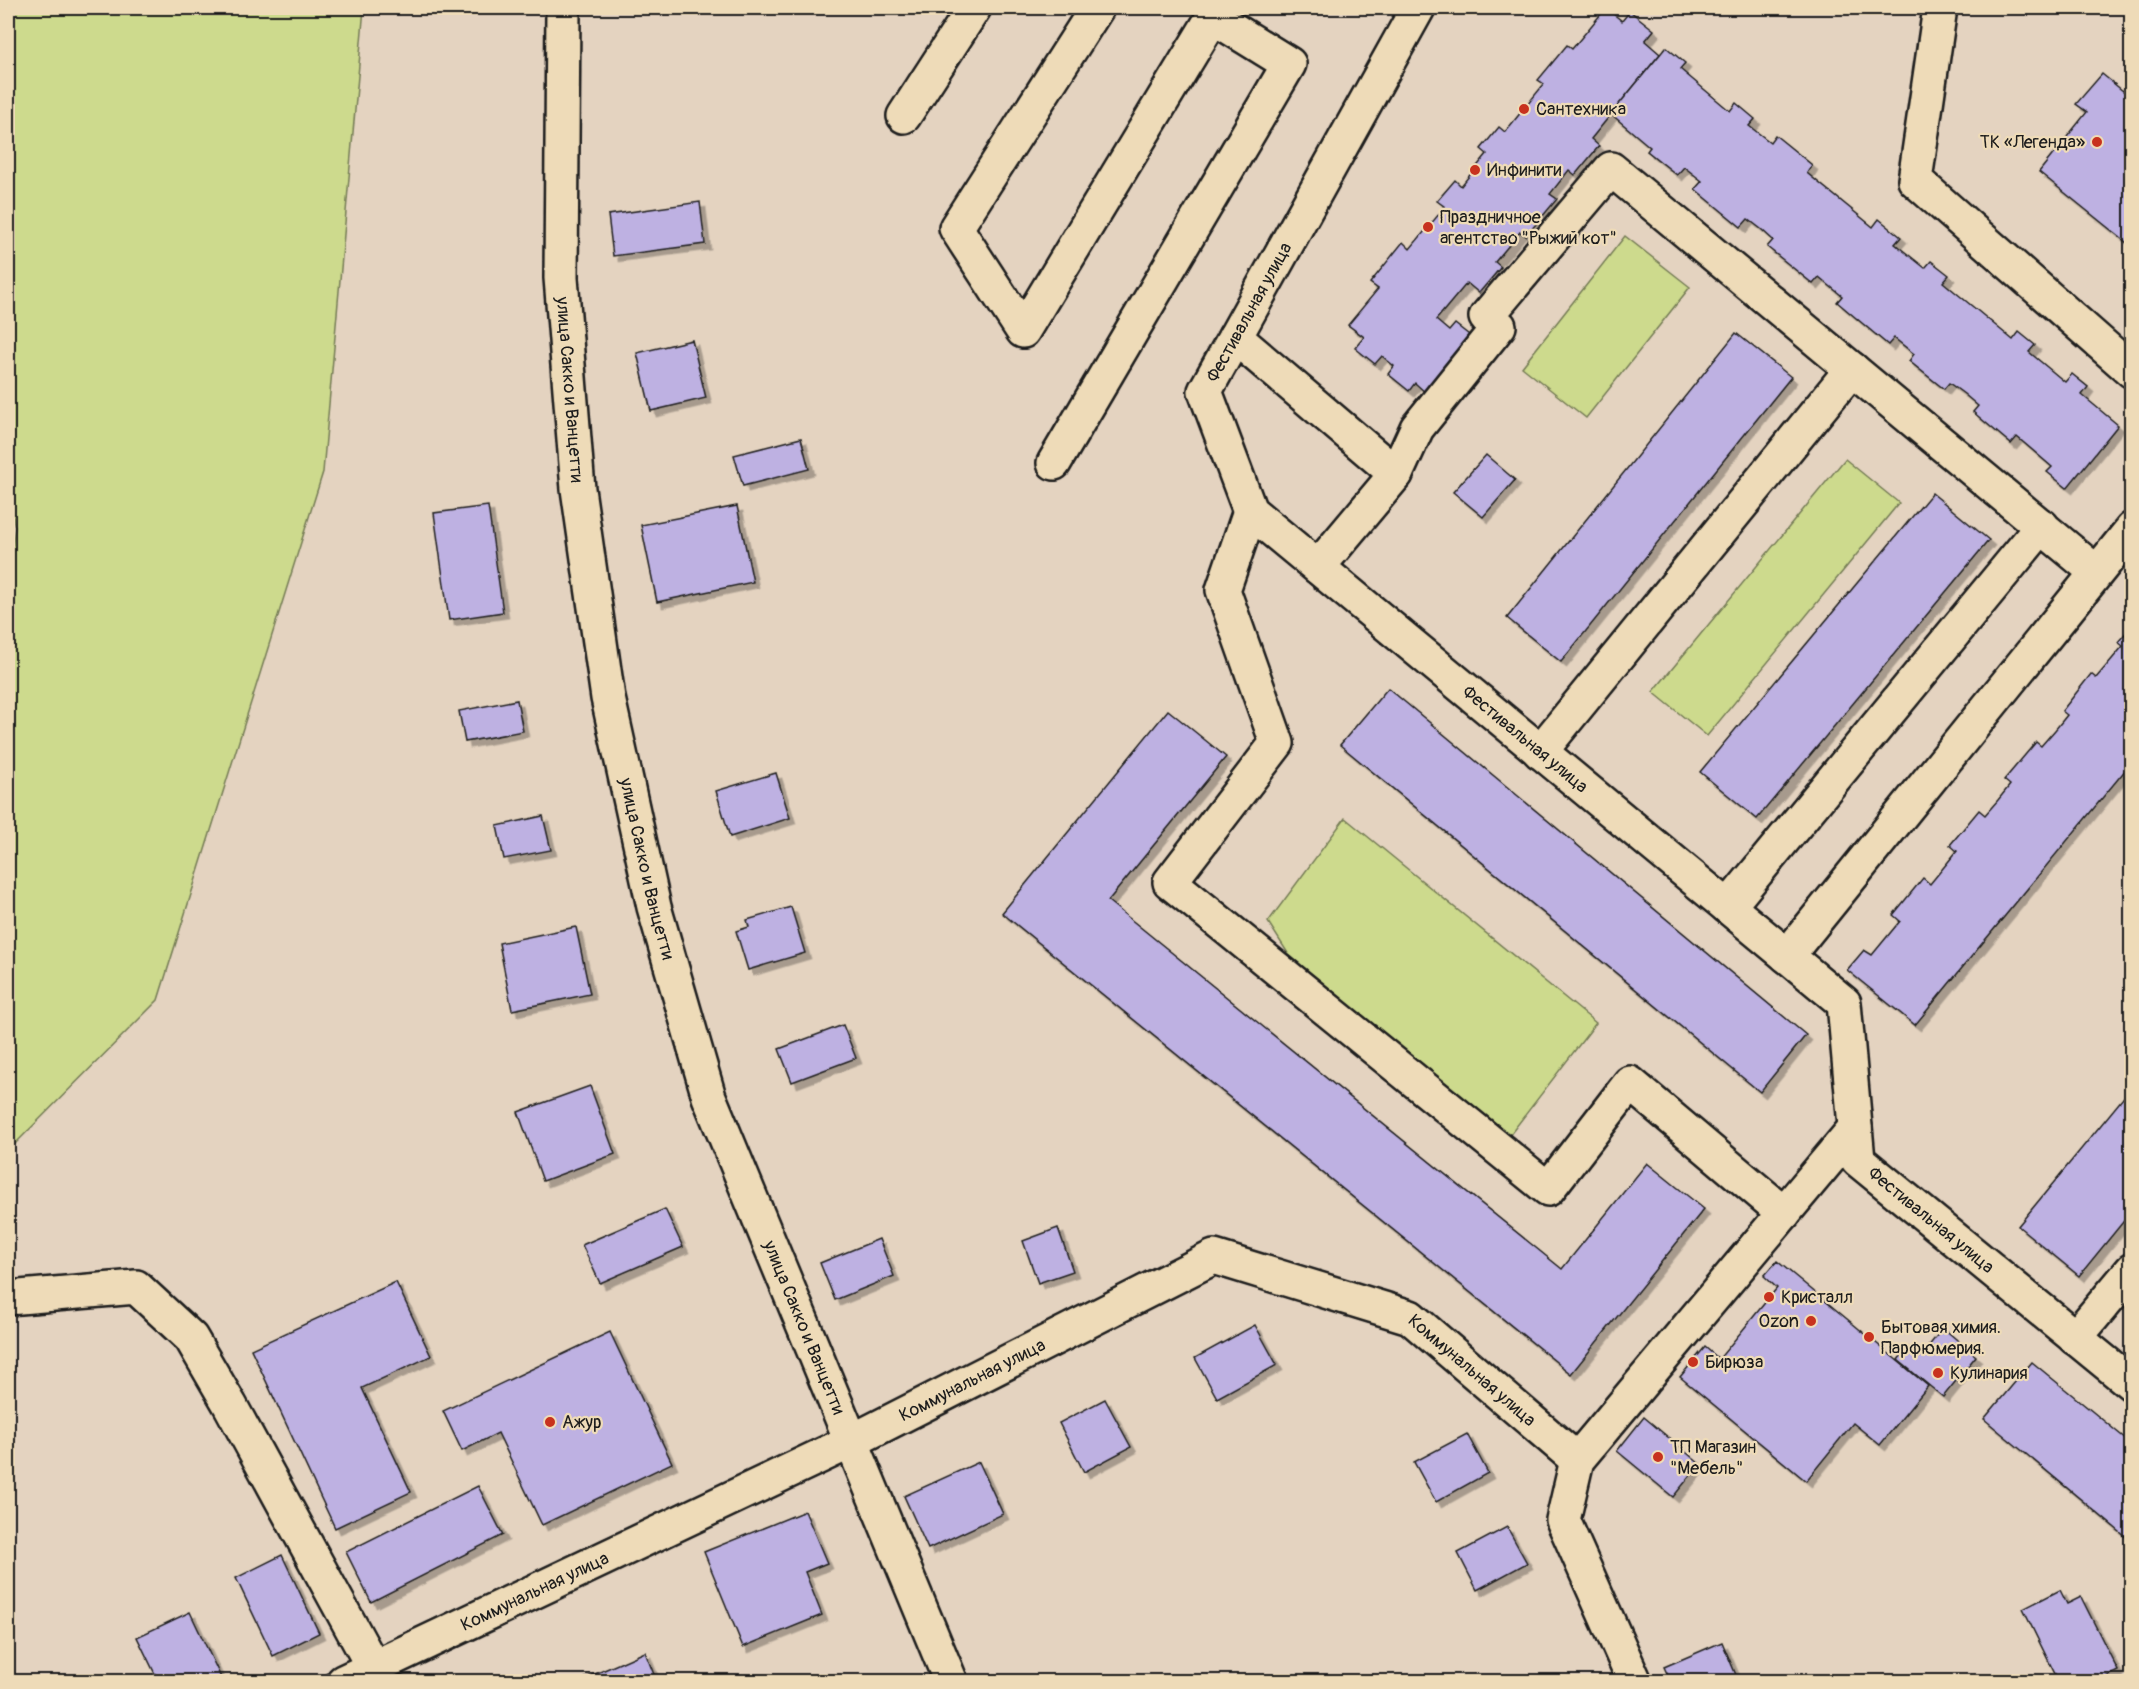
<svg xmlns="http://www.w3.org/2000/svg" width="2139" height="1689" viewBox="0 0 2139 1689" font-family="Pangolin,sans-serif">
  <defs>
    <filter id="shadow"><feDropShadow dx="5.5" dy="5.5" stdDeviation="0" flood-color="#0004"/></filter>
  </defs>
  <rect width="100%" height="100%" fill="#e4d3c0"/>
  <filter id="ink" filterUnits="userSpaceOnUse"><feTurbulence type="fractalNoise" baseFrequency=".0167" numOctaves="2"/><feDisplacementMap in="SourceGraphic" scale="12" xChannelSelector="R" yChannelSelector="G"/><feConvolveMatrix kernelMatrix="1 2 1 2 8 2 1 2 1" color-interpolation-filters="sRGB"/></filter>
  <g filter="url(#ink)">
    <!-- green -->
    <g fill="#cdda8d" stroke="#747b54" stroke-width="1.5">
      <polygon points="8,8 364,8 323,472 158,1000 8,1151 8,579 15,527 8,493"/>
      <polygon points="1625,236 1690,287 1586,418 1522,367"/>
      <polygon points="1845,459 1899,503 1707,736 1653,692"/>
      <polygon points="1345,818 1596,1023 1509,1136 1289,955 1268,922"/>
    </g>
    <!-- building -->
    <g fill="#beb1e2" stroke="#1c1c1c" stroke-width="1.5" filter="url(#shadow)">
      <polygon points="1606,8 1622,21 1630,11 1654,30 1645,41 1660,54 1591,139 1599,146 1575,175 1569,170 1550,194 1557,199 1526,236 1520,232 1495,262 1501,267 1479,293 1467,283 1436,320 1449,331 1455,324 1473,338 1427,394 1415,383 1409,391 1388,374 1394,366 1382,356 1375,364 1355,348 1364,337 1348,325 1378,289 1370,283 1403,242 1410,249 1445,207 1437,201 1455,180 1461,186 1487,154 1481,149 1499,127 1505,132 1544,84 1538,80 1567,45 1572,49"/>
      <polygon points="1666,47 1685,63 1680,69 1730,111 1736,103 1755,119 1749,126 1770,142 1775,135 1812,165 1807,173 1873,227 1879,219 1901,237 1895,244 1925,268 1931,261 1949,275 1943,282 2013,340 2019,332 2035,345 2029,352 2065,382 2072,374 2088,387 2082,395 2118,425 2067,488 2047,472 2052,467 2017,437 2011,444 1973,412 1978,406 1964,394 1949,383 1944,389 1909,361 1914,354 1894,338 1888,345 1837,302 1842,296 1819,277 1813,284 1767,247 1773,240 1761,229 1748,219 1741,227 1695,189 1702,181 1684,167 1677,175 1647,151 1650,147 1611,114"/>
      <polygon points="2102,74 2123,91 2132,81 2132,247 2039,172 2087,112 2076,104"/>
      <polygon points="700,202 705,244 613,256 608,215"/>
      <polygon points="1736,333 1791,377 1561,662 1507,618"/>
      <polygon points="692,340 706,398 651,411 637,353"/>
      <polygon points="801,438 809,469 743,486 734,455"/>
      <polygon points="1486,455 1515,480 1483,517 1453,492"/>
      <polygon points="1932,493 1989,540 1757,819 1700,772"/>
      <polygon points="488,506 503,612 449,620 434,513"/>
      <polygon points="737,506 753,582 657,602 641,525"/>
      <polygon points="2132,626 2132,762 1915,1025 1847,970 1864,950 1872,955 1900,921 1893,915 1923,878 1930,884 1957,851 1950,845 1979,810 1985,815 1998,800 2010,785 2004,780 2036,742 2041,746 2055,730 2067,715 2062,711 2091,674 2096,678 2123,646 2118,642"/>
      <polygon points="1388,688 1806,1035 1760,1092 1340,745"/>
      <polygon points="517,700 523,731 465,742 459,711"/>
      <polygon points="1168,710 1226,757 1108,901 1562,1269 1647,1163 1704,1209 1571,1374 1002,913"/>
      <polygon points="776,773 790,818 730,837 716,791"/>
      <polygon points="543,816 551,850 504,859 497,826"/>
      <polygon points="791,907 805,953 748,970 736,931 749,927 747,920"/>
      <polygon points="576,927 590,994 512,1010 499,943"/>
      <polygon points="843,1025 856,1058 792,1082 779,1049"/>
      <polygon points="590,1086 615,1154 543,1181 518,1112"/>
      <polygon points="2132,1087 2132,1211 2079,1276 2018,1226"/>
      <polygon points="665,1209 683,1247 600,1283 582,1245"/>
      <polygon points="1058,1228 1073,1271 1038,1283 1023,1241"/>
      <polygon points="879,1239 894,1276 835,1300 820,1263"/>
      <polygon points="1777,1261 1928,1386 1880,1445 1853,1423 1806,1481 1680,1377 1705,1347 1719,1359 1777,1288 1764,1276"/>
      <polygon points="396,1282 431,1356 362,1388 411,1492 335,1528 251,1349"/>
      <polygon points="1255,1325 1277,1365 1217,1398 1195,1358"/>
      <polygon points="1943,1328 1976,1356 1943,1397 1898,1360 1908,1347 1920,1357"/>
      <polygon points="610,1332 672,1463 542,1525 498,1433 462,1451 443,1411"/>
      <polygon points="2032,1362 2132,1444 2132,1542 1984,1419"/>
      <polygon points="1105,1399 1131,1447 1084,1472 1059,1423"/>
      <polygon points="1644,1417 1700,1464 1673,1497 1617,1451"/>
      <polygon points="1467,1434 1488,1473 1436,1502 1414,1462"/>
      <polygon points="979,1462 1003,1514 928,1549 904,1496"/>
      <polygon points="478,1486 503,1535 371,1602 346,1552"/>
      <polygon points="805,1511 827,1563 805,1572 822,1615 743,1647 704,1552"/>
      <polygon points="1507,1527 1527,1563 1477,1590 1458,1553"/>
      <polygon points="282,1555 319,1633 273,1656 236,1578"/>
      <polygon points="2060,1590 2067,1604 2081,1597 2118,1671 2096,1682 2059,1682 2023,1609"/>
      <polygon points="190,1612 223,1682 159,1682 137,1637"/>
      <polygon points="1722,1642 1739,1682 1671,1682 1664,1667"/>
      <polygon points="645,1652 657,1682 577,1682"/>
    </g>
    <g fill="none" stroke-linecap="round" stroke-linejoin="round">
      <defs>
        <g id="minor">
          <path id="s1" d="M563,8L561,278L578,489L608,698L654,907L709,1097L951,1682"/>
          <path id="s2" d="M1418,8L1205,391L1250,511L1844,1003L1858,1160L2132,1384"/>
          <polyline points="1940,8 1915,180 2132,371"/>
          <polyline points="904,116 974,8"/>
          <polyline points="1235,337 1396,474"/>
          <polyline points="1054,463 1289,64 1213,17 1023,331 956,228 1097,8"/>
          <polyline points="1250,511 1223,590 1277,743 1170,882 1548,1189 1630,1083 1784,1213"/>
          <polyline points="1318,567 1396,474 1417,428 1499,326 1486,317 1611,169 2096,572"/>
          <polyline points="1540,752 1852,369"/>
          <polyline points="1728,907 2042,526"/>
          <polyline points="1787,956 2132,529"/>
          <polyline points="8,1298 136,1287 191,1338 230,1405 373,1667"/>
          <polyline points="2075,1338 2132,1270"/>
          <path id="s3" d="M343,1682L852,1441L1214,1257L1410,1317L1577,1460"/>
          <polyline points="1635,1682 1563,1520 1577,1460 1855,1128"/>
        </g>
      </defs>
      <!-- minor casing -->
      <use href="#minor" stroke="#1c1c1c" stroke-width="38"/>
      <!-- minor -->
      <use href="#minor" stroke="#eedbb8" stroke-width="33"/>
    </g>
  </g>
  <!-- markers -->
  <g fill="#c8321e" stroke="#eedbb8" stroke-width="2">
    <circle cx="1524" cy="109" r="6"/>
    <circle cx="2097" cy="142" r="6"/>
    <circle cx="1475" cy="170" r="6"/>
    <circle cx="1428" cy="227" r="6"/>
    <circle cx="1769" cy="1297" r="6"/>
    <circle cx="1811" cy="1321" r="6"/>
    <circle cx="1869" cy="1337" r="6"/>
    <circle cx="1693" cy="1362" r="6"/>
    <circle cx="1938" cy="1373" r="6"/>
    <circle cx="550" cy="1422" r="6"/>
    <circle cx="1658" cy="1457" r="6"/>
  </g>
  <g text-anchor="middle" stroke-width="4.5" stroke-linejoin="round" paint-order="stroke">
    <!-- poi labels -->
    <g font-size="18" fill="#1c1c1c" stroke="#eedbb8" text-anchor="start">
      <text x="1536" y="115">Сантехника</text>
      <text x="2085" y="148" text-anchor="end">ТК «Легенда»</text>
      <text x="1487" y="176">Инфинити</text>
      <text x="1440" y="223">Праздничное<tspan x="1440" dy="21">агентство "Рыжий кот"</tspan></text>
      <text x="1781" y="1303">Кристалл</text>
      <text x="1799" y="1327" text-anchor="end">Ozon</text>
      <text x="1881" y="1333">Бытовая химия.<tspan x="1881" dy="21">Парфюмерия.</tspan></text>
      <text x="1705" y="1368">Бирюза</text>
      <text x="1950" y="1379">Кулинария</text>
      <text x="562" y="1428">Ажур</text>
      <text x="1670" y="1453">ТП Магазин<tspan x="1670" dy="21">"Мебель"</tspan></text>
    </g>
    <!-- street labels -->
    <g font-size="18" fill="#1c1c1c" stroke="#eedbb8">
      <text transform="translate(1249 312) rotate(-61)" y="6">Фестивальная улица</text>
      <text dy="6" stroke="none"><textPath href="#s1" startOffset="382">улица Сакко и Ванцетти</textPath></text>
      <text dy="6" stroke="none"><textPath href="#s2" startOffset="924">Фестивальная улица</textPath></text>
      <text dy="6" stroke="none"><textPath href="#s1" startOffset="868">улица Сакко и Ванцетти</textPath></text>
      <text dy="6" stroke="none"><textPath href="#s2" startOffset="1590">Фестивальная улица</textPath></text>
      <text dy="6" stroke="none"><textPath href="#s1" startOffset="1354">улица Сакко и Ванцетти</textPath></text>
      <text dy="6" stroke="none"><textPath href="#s3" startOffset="1256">Коммунальная улица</textPath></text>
      <text dy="6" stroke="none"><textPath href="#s3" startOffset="698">Коммунальная улица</textPath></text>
      <text dy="6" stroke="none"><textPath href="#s3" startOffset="212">Коммунальная улица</textPath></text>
    </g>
  </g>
  <!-- margin -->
  <rect width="2139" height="1689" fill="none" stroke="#eedbb8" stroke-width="30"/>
  <rect x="15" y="15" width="2109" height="1659" fill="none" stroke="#1c1c1c" stroke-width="2" filter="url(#ink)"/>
</svg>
